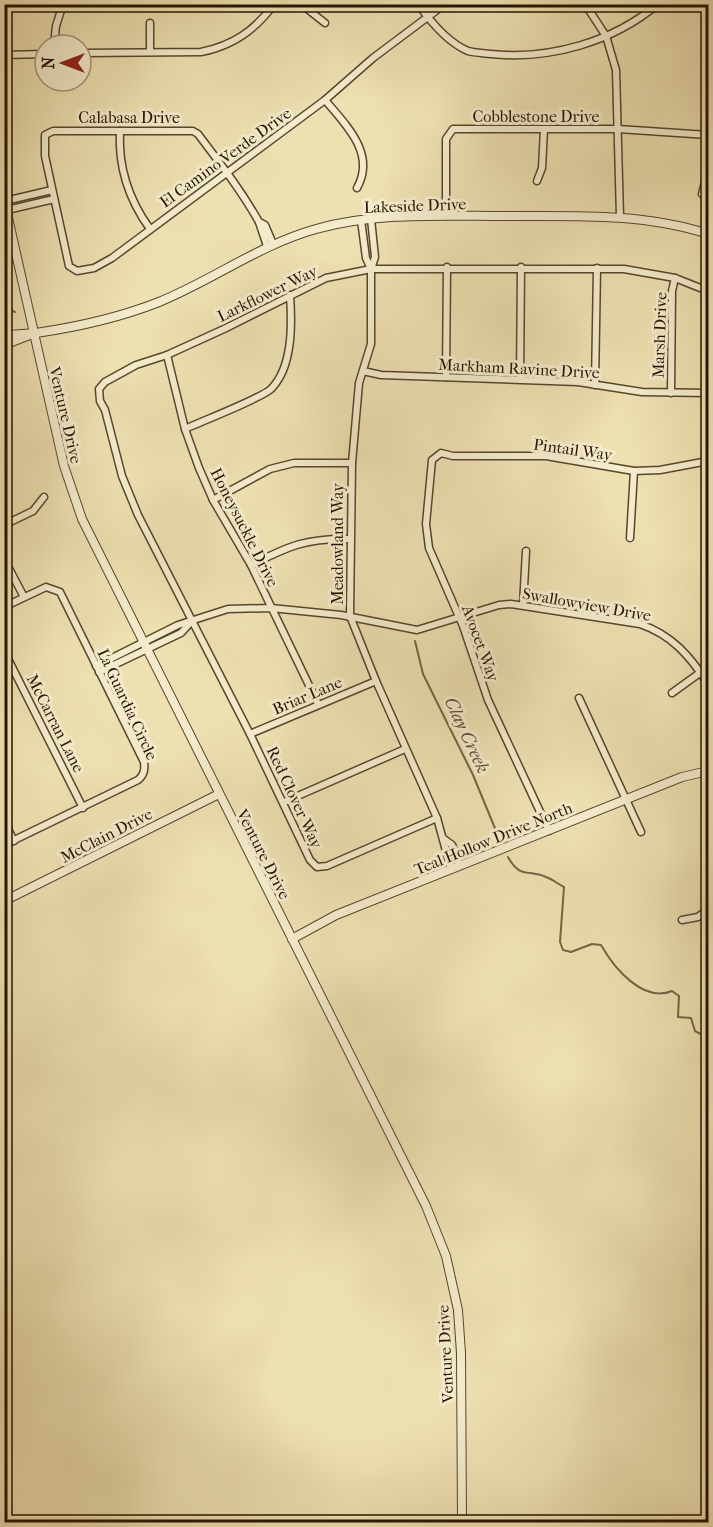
<svg xmlns="http://www.w3.org/2000/svg" width="713" height="1527" viewBox="0 0 713 1527" font-family="'IM FELL French Canon',serif">
  <rect width="100%" height="100%" fill="#ede0b1"/>
  <filter id="stains"><feTurbulence type="fractalNoise" baseFrequency=".00333" numOctaves="4"/><feColorMatrix values="0 0 0 0 .2 0 0 0 0 .09 0 0 0 0 .02 0 0 0 .5 -.17"/></filter>
  <radialGradient id="worn" r=".72"><stop offset=".6" stop-color="#630" stop-opacity="0"/><stop offset="1" stop-color="#630" stop-opacity=".3"/></radialGradient>
  <g fill="none" stroke-linecap="round" stroke-linejoin="round">
    <!-- stream -->
    <g stroke="#746446" stroke-width="2">
      <polyline points="4,278 12,311 15,312"/>
      <polyline points="415,641 423,674 473,775 499,838"/>
      <path d="M508,857C520,879 528,869 546,877C552,879 558,884 564,887L560,942L563,950L571,952L592,944L601,945C614,968 643,1003 672,991L679,996L678,1017L691,1018L695,1031L708,1038"/>
    </g>
    <defs>
      <g id="minor">
        <polyline points="301,4 325,23"/>
        <path d="M418,4C430,21 449,43 468,51C475,53 484,53 491,54C550,60 613,42 658,4"/>
        <polyline points="585,4 606,36 616,70 620,217"/>
        <polyline points="150,23 150,51"/>
        <polyline points="54,45 56,26 63,4"/>
        <path d="M81,53L201,52C232,46 255,31 274,4"/>
        <polyline points="4,55 45,54"/>
        <path d="M325,100C347,126 376,154 357,188"/>
        <path d="M120,131C118,167 129,200 150,229"/>
        <polyline points="537,181 542,168 544,129"/>
        <polyline points="702,194 708,170"/>
        <polyline points="5,201 52,190"/>
        <polyline points="7,210 54,199"/>
        <polyline points="446,216 446,139 453,129 618,129 708,135"/>
        <polyline points="371,219 375,257 371,269 371,344 359,383 352,463 350,616 376,681 437,818 451,869"/>
        <polyline points="361,220 366,258 371,269"/>
        <polyline points="259,222 267,246"/>
        <path d="M273,244L265,225L259,222C241,190 219,162 198,134L193,131H53L45,135V156L69,266L77,271L94,268L112,258L325,100L373,58L445,4"/>
        <polyline points="167,355 185,429 199,468 213,500 251,565 318,704"/>
        <polyline points="363,371 381,375 578,382 642,392 708,393"/>
        <polyline points="446,377 447,267"/>
        <polyline points="520,379 521,267"/>
        <polyline points="595,385 597,268"/>
        <polyline points="671,393 672,291 675,278"/>
        <polyline points="4,407 6,402"/>
        <path d="M185,429C202,421 260,399 271,389C293,367 292,324 290,295"/>
        <polyline points="213,500 270,469 294,463 352,463"/>
        <polyline points="4,525 33,511 44,497"/>
        <polyline points="630,538 634,471"/>
        <polyline points="4,559 24,597"/>
        <path d="M251,565C289,546 306,538 350,539"/>
        <polyline points="523,605 526,551"/>
        <path d="M4,607L46,587L60,592L144,762C145,770 144,775 138,780L4,845"/>
        <polyline points="4,651 83,808"/>
        <path d="M96,666L178,625L228,609L271,608L341,615L417,630L499,605L511,604L640,624C672,635 690,656 708,684"/>
        <polyline points="99,672 181,633 192,621"/>
        <polyline points="672,693 708,667"/>
        <polyline points="579,698 641,832"/>
        <polyline points="250,734 376,681"/>
        <polyline points="284,802 405,749"/>
        <polyline points="437,818 327,866 317,867 310,860 250,734 138,515 122,476 105,410 100,401 99,389 105,382 136,365 167,355 224,329 326,278 371,269 624,269 675,278 708,291"/>
        <polyline points="4,821 14,841"/>
        <polyline points="549,831 488,700 463,626 429,548 426,524 432,460 441,453 453,456 546,456 634,471 660,470 708,461"/>
        <polyline points="444,839 452,845 460,865"/>
        <polyline points="682,920 698,917 708,909"/>
      </g>
      <g id="tertiary">
        <polyline points="4,10 7,4"/>
        <polyline points="4,200 64,466 82,519 426,1206 446,1256 458,1310 461,1353 462,1522"/>
        <path d="M4,336C15,334 25,334 36,333C77,327 121,317 159,302C213,280 259,245 316,229C377,212 442,216 506,216C574,216 643,213 708,234"/>
        <polyline points="4,345 32,334"/>
        <polyline points="4,901 219,794"/>
        <polyline points="292,939 336,915 682,777 708,771"/>
      </g>
    </defs>
    <!-- minor casing -->
    <use href="#minor" stroke="#57462c" stroke-width="9"/>
    <!-- tertiary casing -->
    <use href="#tertiary" stroke="#57462c" stroke-width="10"/>
    <!-- minor -->
    <use href="#minor" stroke="#f3ebcc" stroke-width="6"/>
    <!-- tertiary -->
    <use href="#tertiary" stroke="#f3ebcc" stroke-width="8"/>
  </g>
  <g text-anchor="middle" stroke-width="6" stroke-linejoin="round" paint-order="stroke">
    <!-- street labels -->
    <g font-size="16" fill="#251300" stroke="#f3ebcc">
      <text x="536" y="122">Cobblestone Drive</text>
      <text x="129" y="123">Calabasa Drive</text>
      <text transform="translate(225 157) rotate(-36)" y="6">El Camino Verde Drive</text>
      <text transform="translate(415 205) rotate(-2)" y="6">Lakeside Drive</text>
      <text transform="translate(267 293) rotate(-26)" y="6">Larkflower Way</text>
      <text transform="translate(659 335) rotate(-88)" y="6">Marsh Drive</text>
      <text transform="translate(519 368) rotate(3)" y="6">Markham Ravine Drive</text>
      <text transform="translate(66 415) rotate(77)" y="6">Venture Drive</text>
      <text transform="translate(573 449) rotate(8)" y="6">Pintail Way</text>
      <text transform="translate(245 527) rotate(63)" y="6">Honeysuckle Drive</text>
      <text transform="translate(337 544) rotate(-90)" y="6">Meadowland Way</text>
      <text transform="translate(587 604) rotate(10)" y="6">Swallowview Drive</text>
      <text transform="translate(481 643) rotate(70)" y="6">Avocet Way</text>
      <text transform="translate(307 695) rotate(-23)" y="6">Briar Lane</text>
      <text transform="translate(128 704) rotate(65)" y="6">La Guardia Circle</text>
      <text transform="translate(56 723) rotate(63)" y="6">McCarran Lane</text>
      <text transform="translate(295 797) rotate(65)" y="6">Red Clover Way</text>
      <text transform="translate(106 835) rotate(-27)" y="6">McClain Drive</text>
      <text transform="translate(493 838) rotate(-22)" y="6">Teal Hollow Drive North</text>
      <text transform="translate(264 854) rotate(63)" y="6">Venture Drive</text>
      <text transform="translate(445 1354) rotate(-93)" y="6">Venture Drive</text>
    </g>
    <!-- water labels -->
    <g font-size="18" font-style="italic" fill="#605035" stroke="#f3ebcc">
      <text transform="translate(467 735) rotate(65)" y="6">Clay Creek</text>
    </g>
  </g>
  <!-- margin -->
  <rect width="713" height="1527" fill="none" stroke="#ede0b1" stroke-width="24"/>
  <rect x="6" y="6" width="701" height="1515" fill="none" stroke="#251300" stroke-width="3"/>
  <rect x="12" y="12" width="689" height="1503" fill="none" stroke="#251300" stroke-width="1.5"/>
  <!-- north arrow -->
  <g transform="translate(63 63) rotate(270)"><circle r="28" fill="#f3ebcc" stroke="#a1957a" stroke-width="1.5"/>
  <path d="M0-4.5L10 22L0 15L-10 22Z" fill="#8f2418"/>
  <text y="-9" font-size="16" font-weight="bold" text-anchor="middle" fill="#251300">N</text>
  </g>
  <rect width="100%" height="100%" filter="url(#stains)"/>
  <rect width="100%" height="100%" fill="url(#worn)"/>
</svg>
